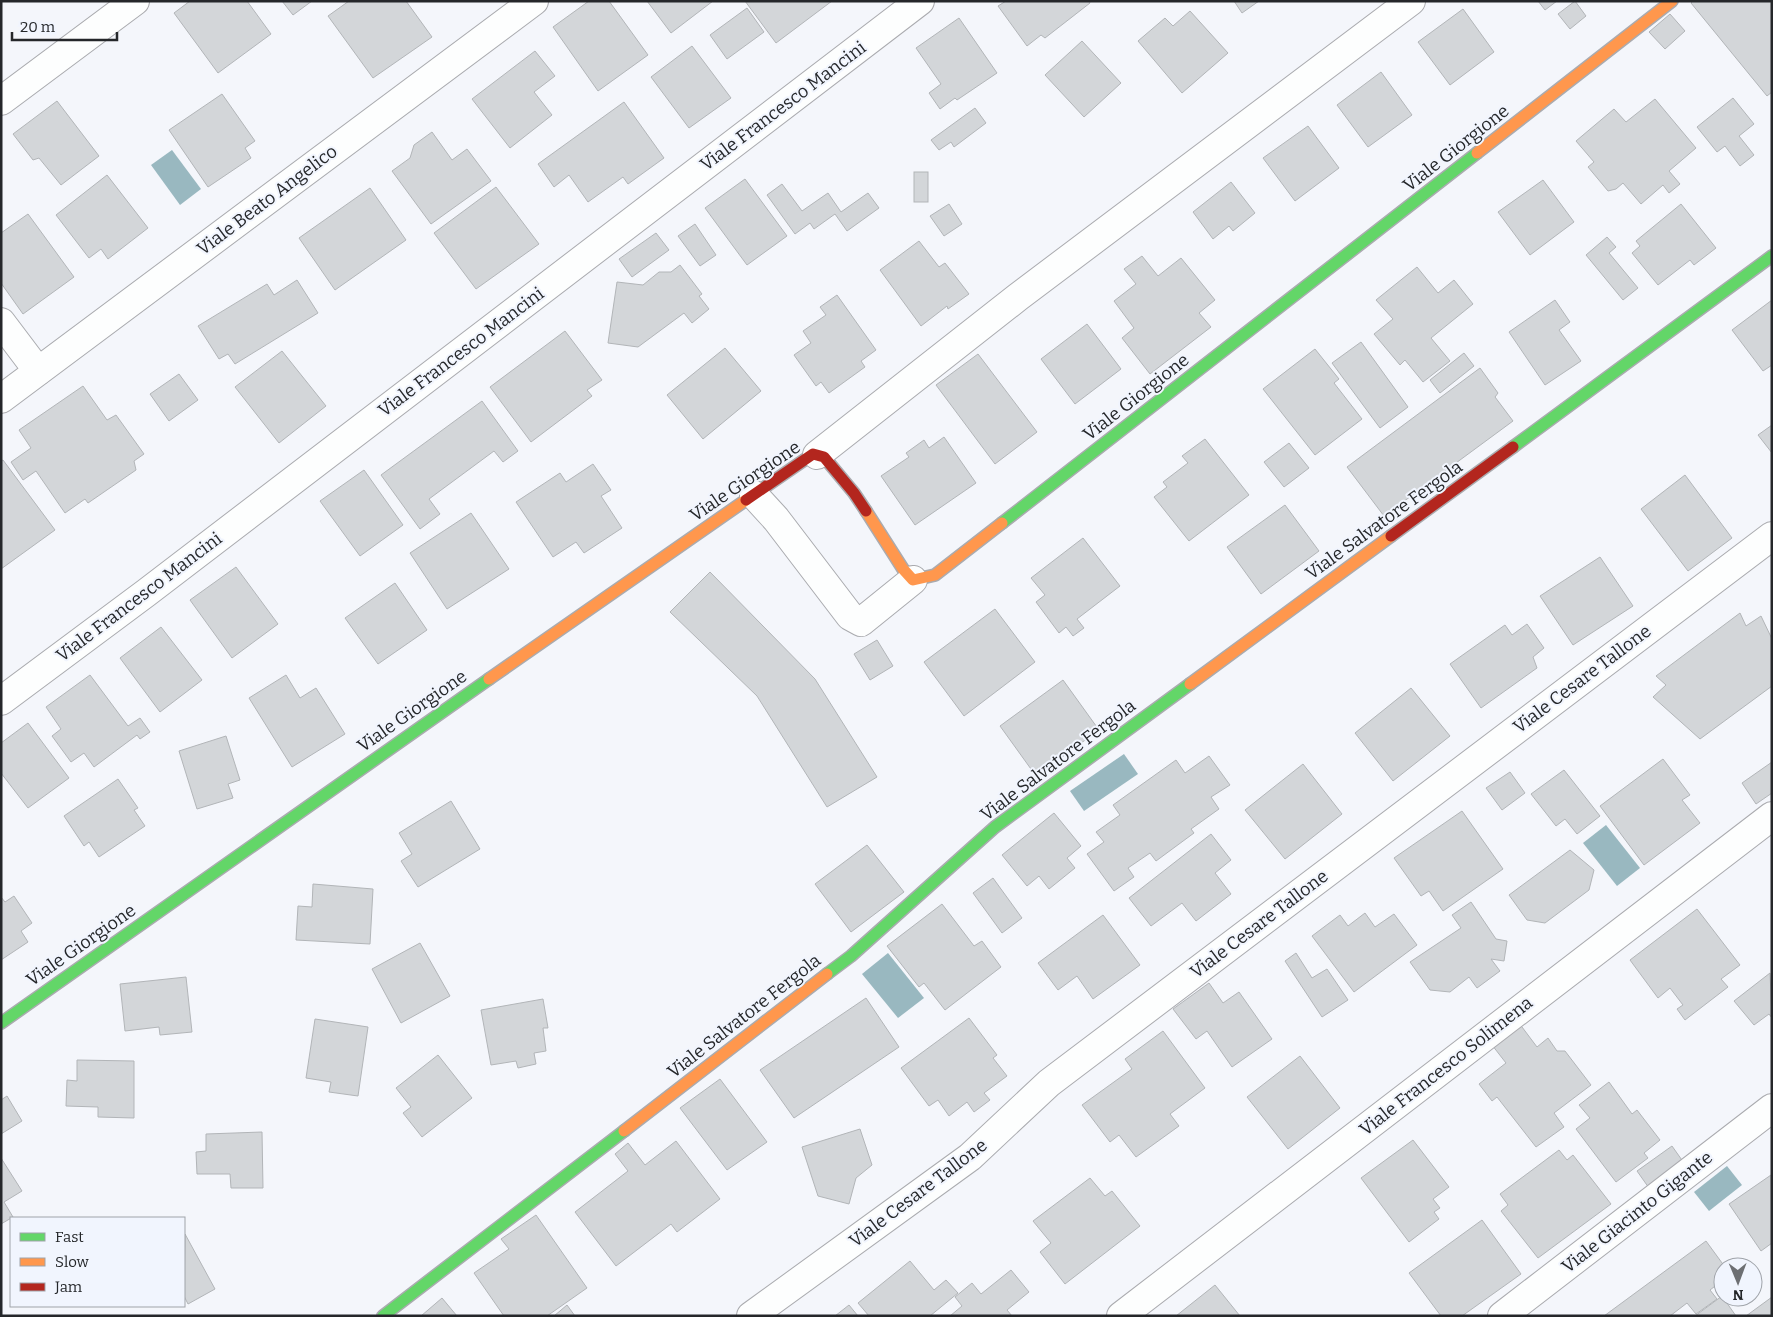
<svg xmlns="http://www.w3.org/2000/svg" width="1773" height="1317" viewBox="0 0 1773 1317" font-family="Bitter,serif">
  <rect width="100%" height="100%" fill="#f4f6fb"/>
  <!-- water -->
  <g fill="#99b8c0">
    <polygon points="172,150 201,189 180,205 151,165"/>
    <polygon points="1124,754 1138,774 1084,811 1070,791"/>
    <polygon points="1606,825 1640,868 1617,886 1583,843"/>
    <polygon points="888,953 924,998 898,1018 862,974"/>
    <polygon points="1727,1166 1742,1185 1709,1211 1694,1192"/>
  </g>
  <!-- building -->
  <g fill="#d3d6d9" stroke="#b2b5b8">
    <polygon points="190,1 247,1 271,34 218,73 174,13"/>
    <polygon points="282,1 312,1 293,15"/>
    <polygon points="349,1 406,1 432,37 373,78 328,16"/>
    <polygon points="589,1 609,1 648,55 598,91 553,27"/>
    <polygon points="647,1 713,1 671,33"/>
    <polygon points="745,1 832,1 776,43"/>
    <polygon points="1006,1 1089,1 1090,3 1045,38 1041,35 1027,46 998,6"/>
    <polygon points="1234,1 1259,1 1242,13"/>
    <polygon points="1538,1 1557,1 1545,10"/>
    <polygon points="1575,1 1586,16 1570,29 1558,14"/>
    <polygon points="1693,1 1772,1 1772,92 1767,96 1691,3"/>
    <polygon points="747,8 764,32 727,59 710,35"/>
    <polygon points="1463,9 1494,52 1450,85 1418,42"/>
    <polygon points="1190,11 1228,53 1182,93 1138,41 1165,18 1173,26"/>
    <polygon points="1670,14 1685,31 1665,49 1649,32"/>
    <polygon points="959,18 997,73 957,100 955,98 940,109 929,93 941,84 916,48"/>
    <polygon points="1082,41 1121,83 1084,117 1045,75"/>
    <polygon points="692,46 731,98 689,128 651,77"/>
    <polygon points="535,51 555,76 534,92 552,115 510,148 472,99"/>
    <polygon points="1381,72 1412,115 1368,147 1337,105"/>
    <polygon points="222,94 255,141 245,148 251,158 208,187 169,130"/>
    <polygon points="1733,98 1754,124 1739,136 1754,155 1740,166 1725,146 1717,152 1697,127"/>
    <polygon points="1655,99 1696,148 1669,171 1680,184 1669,193 1663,185 1641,204 1623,183 1616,189 1608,191 1588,167 1594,162 1576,141 1614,109 1626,122"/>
    <polygon points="57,101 99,156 61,185 39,158 33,160 13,134"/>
    <polygon points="624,102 664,158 628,184 623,177 588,202 569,175 554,187 538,164"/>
    <polygon points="975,108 986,123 954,147 951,142 939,150 931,140"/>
    <polygon points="1308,126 1339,168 1295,201 1263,158"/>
    <polygon points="432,132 452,160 467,149 491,181 431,224 392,171 410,158 414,145"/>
    <rect x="914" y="172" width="14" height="30"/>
    <polygon points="107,175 148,228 108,259 101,249 89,258 56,215"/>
    <polygon points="745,179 787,236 747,265 705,208"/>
    <polygon points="1543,180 1574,222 1530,255 1498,212"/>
    <polygon points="1231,182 1255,213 1233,231 1229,226 1213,239 1193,212"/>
    <polygon points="782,184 802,211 828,193 841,212 868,193 879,208 847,231 835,214 814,229 810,223 795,234 767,195"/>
    <polygon points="496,187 539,244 476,289 434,233"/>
    <polygon points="370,188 406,240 335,290 299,238"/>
    <polygon points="949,204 962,224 944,236 930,216"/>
    <polygon points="1681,204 1716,248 1694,265 1690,260 1658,285 1632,253 1640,246 1636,241"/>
    <polygon points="28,214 74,277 23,314 1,283 1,233"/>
    <polygon points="695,224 716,255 700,266 678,236"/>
    <polygon points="656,233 669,250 632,277 619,259"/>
    <polygon points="1607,237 1616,247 1609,253 1638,288 1623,300 1586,255"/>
    <polygon points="919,241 939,267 945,263 969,294 948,309 947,306 921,326 880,270"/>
    <polygon points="1142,256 1158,276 1181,258 1215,300 1199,313 1211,327 1150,374 1122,338 1134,328 1114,301 1136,284 1124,269"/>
    <polygon points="680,265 702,294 699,296 709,309 692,323 684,313 638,347 608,343 617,282 643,285 659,272 671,272"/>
    <polygon points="1417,267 1438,293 1454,280 1473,304 1431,338 1450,361 1423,382 1405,360 1400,365 1374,334 1393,319 1376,300"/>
    <polygon points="297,280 318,313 235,364 228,354 219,359 198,326 267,284 274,295"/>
    <polygon points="837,295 876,350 861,361 865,367 829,393 821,382 816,386 794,355 811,343 803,331 826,315 820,307"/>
    <polygon points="1555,300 1570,322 1559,330 1581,361 1545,385 1509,332"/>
    <polygon points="1772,300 1772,365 1763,371 1732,330"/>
    <polygon points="1087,324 1121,369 1075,404 1041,359"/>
    <polygon points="565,331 602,380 587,390 592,396 531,442 490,387"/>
    <polygon points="1361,342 1408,407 1380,428 1332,363"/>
    <polygon points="725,348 761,391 703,439 667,395"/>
    <polygon points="1315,349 1339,379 1334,383 1362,419 1315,455 1263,389"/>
    <polygon points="282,351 326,406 279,443 235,387"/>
    <polygon points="1464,353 1474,366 1440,393 1430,380"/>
    <polygon points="978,354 1037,432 995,464 936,385"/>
    <polygon points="1480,368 1498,393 1495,397 1513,421 1384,516 1347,467"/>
    <polygon points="179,374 198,400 169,421 150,394"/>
    <polygon points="83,386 107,420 116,415 144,454 134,461 136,470 88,503 85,499 65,513 36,471 23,480 11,462 31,448 19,430"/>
    <polygon points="482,401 518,451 503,462 494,451 429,499 440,514 420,529 381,475"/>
    <polygon points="1772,425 1772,453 1758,435"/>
    <polygon points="944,437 976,483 915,525 881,476 909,457 906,453 924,440 929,448"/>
    <polygon points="1205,439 1249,495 1189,541 1154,497 1167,487 1163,482 1188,463 1182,456"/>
    <polygon points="1289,443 1309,468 1284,487 1264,462"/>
    <polygon points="3,460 55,530 1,569 1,461"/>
    <polygon points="593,464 611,490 601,496 622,528 584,553 576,542 553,557 516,502 560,473 566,482"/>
    <polygon points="364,470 403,525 360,556 320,501"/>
    <polygon points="1685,475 1732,538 1688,571 1641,509"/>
    <polygon points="1285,505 1319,551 1261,594 1227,547"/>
    <polygon points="471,513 509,569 447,609 410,553"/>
    <polygon points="1083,538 1120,586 1077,619 1084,628 1073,636 1066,627 1059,633 1036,602 1045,595 1031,578"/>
    <polygon points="1600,557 1633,606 1573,645 1540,596"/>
    <polygon points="236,567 278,624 232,658 190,600"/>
    <polygon points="710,572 815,679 877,777 827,807 757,696 670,612"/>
    <polygon points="395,583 427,630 378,664 345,618"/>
    <polygon points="995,609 1035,662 964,716 924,662"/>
    <polygon points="1740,613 1746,626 1761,616 1772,639 1772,686 1700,739 1653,697 1666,685 1656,676"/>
    <polygon points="1527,624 1544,648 1533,657 1537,668 1481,708 1450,664 1505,625 1512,635"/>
    <polygon points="161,627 202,680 160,712 120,658"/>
    <polygon points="877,640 893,666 870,680 854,654"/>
    <polygon points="90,675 128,726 140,718 150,732 140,739 137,735 94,767 84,753 71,762 52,736 61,729 46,707"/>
    <polygon points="286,675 300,698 316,688 345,734 292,767 249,698"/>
    <polygon points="1063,680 1099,730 1036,776 1000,726"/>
    <polygon points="1411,688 1450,736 1393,781 1355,733"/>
    <polygon points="28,723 69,778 28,808 1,773 1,743"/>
    <polygon points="226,736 240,780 228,784 233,798 197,809 179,751"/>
    <polygon points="1209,756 1230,785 1211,797 1219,809 1191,829 1194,833 1156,861 1150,853 1128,868 1134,877 1114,891 1087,854 1104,842 1096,832 1120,815 1113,805 1176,760 1185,773"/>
    <polygon points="1663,759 1690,795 1682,800 1700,823 1644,865 1600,806"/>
    <polygon points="1772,762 1772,793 1756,804 1742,783"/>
    <polygon points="1303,764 1342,814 1285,859 1245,810"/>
    <polygon points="1564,770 1600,816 1577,834 1565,819 1556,826 1531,794"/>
    <polygon points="1510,772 1525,793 1502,810 1486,788"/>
    <polygon points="118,779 138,808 134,810 145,826 99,857 89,842 84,846 64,816"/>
    <polygon points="451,801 480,849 418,887 401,861 412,854 399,833"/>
    <polygon points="1462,811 1503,869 1443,911 1429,891 1421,896 1394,858"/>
    <polygon points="1054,813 1081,846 1067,858 1075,868 1049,889 1039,876 1027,886 1002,855"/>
    <polygon points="1211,834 1231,860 1215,873 1231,894 1196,921 1182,903 1151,926 1129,898"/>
    <polygon points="867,845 904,892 851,932 815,884"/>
    <polygon points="1570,850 1594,870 1589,890 1545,923 1527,920 1509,895"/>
    <polygon points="993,878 1022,918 1002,933 973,893"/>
    <polygon points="313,884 373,889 370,944 296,940 298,906 312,907"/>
    <polygon points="14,896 32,923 21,931 28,942 1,960 1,897 5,902"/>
    <polygon points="1471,902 1496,939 1507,941 1504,961 1491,959 1500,971 1477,988 1469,977 1450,992 1430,990 1410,962 1461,928 1452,915"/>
    <polygon points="942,904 974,946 982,941 1001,967 945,1010 924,983 919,987 887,946"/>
    <polygon points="1697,909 1740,965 1721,979 1728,987 1685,1020 1677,1009 1683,1005 1670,988 1658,998 1630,960"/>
    <polygon points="1365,913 1375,927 1394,914 1417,945 1354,992 1312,936 1340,915 1348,926"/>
    <polygon points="1103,915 1140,965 1093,999 1077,976 1058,990 1038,963"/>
    <polygon points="420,943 450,996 401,1023 372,969"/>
    <polygon points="1296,953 1312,978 1327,969 1348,1000 1322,1017 1285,961"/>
    <polygon points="1770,973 1772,1018 1769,1014 1754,1025 1734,1001"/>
    <polygon points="186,977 192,1032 160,1035 159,1027 125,1031 120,984"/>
    <polygon points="1209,983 1223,1003 1239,992 1272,1039 1232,1067 1207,1031 1196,1039 1173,1009"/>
    <polygon points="866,998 899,1047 794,1118 760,1070"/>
    <polygon points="543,999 548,1028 543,1028 546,1051 534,1053 536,1064 518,1068 516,1061 491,1065 481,1010"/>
    <polygon points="969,1018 997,1055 993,1058 1007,1076 984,1093 990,1100 974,1112 967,1102 949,1116 938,1100 929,1106 901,1068"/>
    <polygon points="315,1019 368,1027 358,1096 329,1092 331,1082 306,1078"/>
    <polygon points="1519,1023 1537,1047 1548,1038 1557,1051 1565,1051 1591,1085 1554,1113 1564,1127 1536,1147 1497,1097 1492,1101 1479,1084 1506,1063 1492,1045"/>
    <polygon points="1163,1031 1205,1088 1170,1114 1179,1126 1136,1157 1119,1135 1110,1142 1082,1105 1132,1069 1125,1059"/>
    <polygon points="438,1055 472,1098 422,1137 403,1113 411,1107 396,1088"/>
    <polygon points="1300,1056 1340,1108 1288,1149 1247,1097"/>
    <polygon points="77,1060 134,1061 134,1118 98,1117 98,1107 66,1106 67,1080 77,1081"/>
    <polygon points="720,1079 767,1142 727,1170 680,1108"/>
    <polygon points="1609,1082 1632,1114 1637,1110 1660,1140 1644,1153 1648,1158 1616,1182 1576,1129 1590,1118 1579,1105"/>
    <polygon points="7,1096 22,1121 1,1134 1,1100"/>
    <polygon points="860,1129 872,1165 856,1178 849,1204 818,1196 802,1147"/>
    <polygon points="262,1132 263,1188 231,1188 230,1174 197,1174 196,1152 206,1151 206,1134"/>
    <polygon points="1413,1140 1449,1187 1433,1199 1440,1208 1434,1212 1439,1219 1409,1242 1361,1178"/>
    <polygon points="676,1141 720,1199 677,1232 671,1224 616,1266 575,1212 628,1171 615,1154 628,1143 645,1165"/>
    <polygon points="1672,1146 1684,1163 1649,1188 1637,1171"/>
    <polygon points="1559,1150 1567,1160 1573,1155 1611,1204 1538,1258 1501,1211 1508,1205 1500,1194"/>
    <polygon points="1,1158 22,1191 4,1202 13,1217 1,1224"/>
    <polygon points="1771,1175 1772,1243 1761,1251 1729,1204"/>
    <polygon points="1090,1178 1105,1196 1112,1191 1140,1226 1065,1284 1040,1252 1051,1243 1033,1221"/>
    <polygon points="536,1215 587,1288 547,1316 504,1316 474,1273 509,1249 501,1239"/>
    <polygon points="1482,1220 1521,1274 1462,1316 1441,1316 1409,1273"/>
    <polygon points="185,1234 215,1289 188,1304 184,1296"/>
    <polygon points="1706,1241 1725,1267 1723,1267 1723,1280 1710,1290 1717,1299 1696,1314 1687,1303 1670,1316 1604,1316"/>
    <polygon points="910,1261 934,1290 946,1280 958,1293 930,1316 869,1316 858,1303"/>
    <polygon points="1011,1270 1029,1292 1007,1310 1012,1316 950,1316 962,1306 955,1297 972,1283 981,1294"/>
    <polygon points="1215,1285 1240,1316 1176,1316"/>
    <polygon points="1722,1296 1736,1316 1695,1316"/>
    <polygon points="1772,1297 1772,1316 1746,1316"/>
    <polygon points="442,1298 457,1316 421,1316"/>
    <polygon points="567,1305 575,1316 554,1316"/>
    <polygon points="849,1305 858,1316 835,1316"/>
  </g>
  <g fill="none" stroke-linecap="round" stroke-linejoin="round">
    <defs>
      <g id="street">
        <polyline points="1,101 135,1"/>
        <polyline points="1,322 38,371"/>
        <polyline points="1,399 534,1"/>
        <polyline points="817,455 1018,297 1411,1"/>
        <polyline points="754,495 776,519 850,616 861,622 913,580"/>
        <polyline points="1,701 146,593 920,1"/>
        <polyline points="751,1316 970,1157 1049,1083 1772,536"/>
        <polyline points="1121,1316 1772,816"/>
        <polyline points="1502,1316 1772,1108"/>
      </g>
      <g id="fast">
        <polyline points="1513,447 1772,256"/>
        <polyline points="1002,523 1477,153"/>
        <polyline points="827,974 851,956 995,827 1190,684"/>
        <polyline points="1,1023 489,679"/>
        <polyline points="383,1316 624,1131"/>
      </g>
      <g id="slow">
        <polyline points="1477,153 1672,1"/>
        <polyline points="866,511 903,569 913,580 935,575 1002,523"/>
        <polyline points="489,679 746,500"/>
        <polyline points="1190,684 1391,536"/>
        <polyline points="624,1131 827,974"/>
      </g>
      <g id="jam">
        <polyline points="746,500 813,454 824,457 854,493 866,511"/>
        <polyline points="1391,536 1513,447"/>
      </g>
    </defs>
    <!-- street casing -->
    <use href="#street" stroke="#aaabaf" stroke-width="30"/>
    <!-- fast casing -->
    <use href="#fast" stroke="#aaabaf" stroke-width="14"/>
    <!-- slow casing -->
    <use href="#slow" stroke="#aaabaf" stroke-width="14"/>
    <!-- jam casing -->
    <use href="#jam" stroke="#aaabaf" stroke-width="14"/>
    <!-- street -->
    <use href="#street" stroke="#fdfefe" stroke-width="28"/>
    <!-- fast -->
    <use href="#fast" stroke="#63d668" stroke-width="11"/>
    <!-- slow -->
    <use href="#slow" stroke="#ff974d" stroke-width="11"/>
    <!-- jam -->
    <use href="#jam" stroke="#b3261e" stroke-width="11"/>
  </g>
  <g text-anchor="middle" stroke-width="4" stroke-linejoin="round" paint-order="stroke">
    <!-- street labels -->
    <g font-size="18" fill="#25272a" stroke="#f1f5fe">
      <text transform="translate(783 106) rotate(-37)" y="6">Viale Francesco Mancini</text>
      <text transform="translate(1456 148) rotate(-38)" y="6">Viale Giorgione</text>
      <text transform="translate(267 200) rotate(-37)" y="6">Viale Beato Angelico</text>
      <text transform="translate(461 352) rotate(-37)" y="6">Viale Francesco Mancini</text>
      <text transform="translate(1136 397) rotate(-38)" y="6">Viale Giorgione</text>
      <text transform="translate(745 481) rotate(-34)" y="6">Viale Giorgione</text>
      <text transform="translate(1384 520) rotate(-36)" y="6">Viale Salvatore Fergola</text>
      <text transform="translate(139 597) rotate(-37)" y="6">Viale Francesco Mancini</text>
      <text transform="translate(1582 679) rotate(-37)" y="6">Viale Cesare Tallone</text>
      <text transform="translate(412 711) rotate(-35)" y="6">Viale Giorgione</text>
      <text transform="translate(1058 760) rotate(-37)" y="6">Viale Salvatore Fergola</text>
      <text transform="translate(1259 924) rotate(-37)" y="6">Viale Cesare Tallone</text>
      <text transform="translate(81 945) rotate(-35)" y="6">Viale Giorgione</text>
      <text transform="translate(744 1016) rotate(-38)" y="6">Viale Salvatore Fergola</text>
      <text transform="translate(1446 1066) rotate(-38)" y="6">Viale Francesco Solimena</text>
      <text transform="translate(918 1193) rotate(-37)" y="6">Viale Cesare Tallone</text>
      <text transform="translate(1637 1212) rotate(-38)" y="6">Viale Giacinto Gigante</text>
    </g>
  </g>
  <!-- border -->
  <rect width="1773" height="1317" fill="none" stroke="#25272a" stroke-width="5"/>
  <!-- legend -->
  <rect x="10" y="1217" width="175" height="90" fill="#f1f5fe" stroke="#9fa3a9"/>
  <rect x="20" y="1233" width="25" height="8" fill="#63d668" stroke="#9fa3a9"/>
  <text x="55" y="1242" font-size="15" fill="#25272a">Fast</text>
  <rect x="20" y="1258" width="25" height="8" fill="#ff974d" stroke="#9fa3a9"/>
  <text x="55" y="1267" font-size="15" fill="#25272a">Slow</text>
  <rect x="20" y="1283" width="25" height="8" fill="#b3261e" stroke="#9fa3a9"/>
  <text x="55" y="1292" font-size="15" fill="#25272a">Jam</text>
  <!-- north arrow -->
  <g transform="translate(1738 1282) rotate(179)"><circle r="24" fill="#f1f5fe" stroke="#9fa3a9"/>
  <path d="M0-4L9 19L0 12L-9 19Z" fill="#6d6f73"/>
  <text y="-8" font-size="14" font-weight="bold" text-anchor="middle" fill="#25272a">N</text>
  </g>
  <!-- scale -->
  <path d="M12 32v8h105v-8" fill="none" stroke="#25272a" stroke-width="2.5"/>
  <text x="20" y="32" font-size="15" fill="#25272a" stroke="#f1f5fe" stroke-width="4" paint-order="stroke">20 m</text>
</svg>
